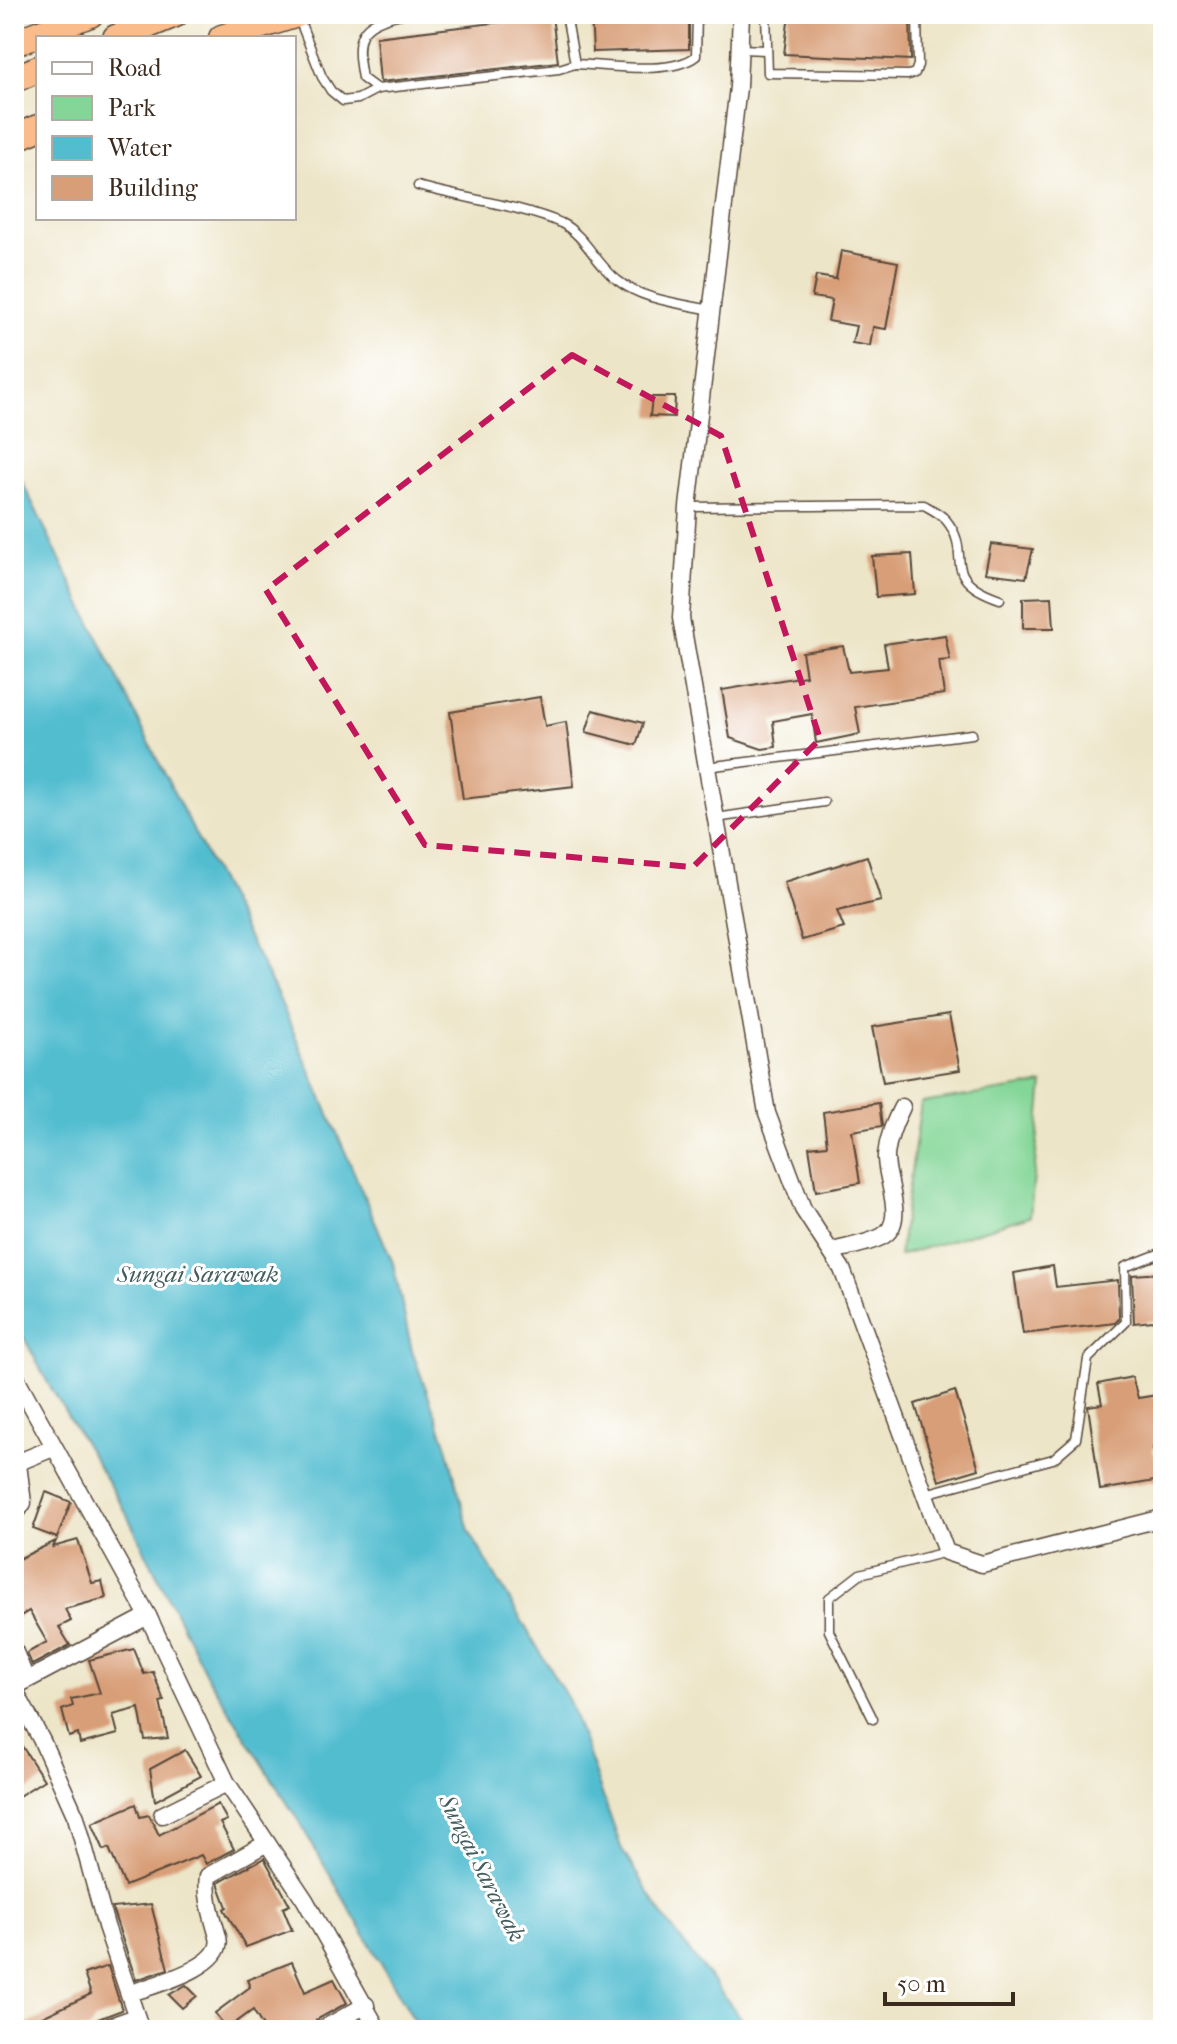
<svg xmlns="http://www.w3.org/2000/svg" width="1177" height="2044" viewBox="0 0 1177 2044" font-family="'IM FELL French Canon',serif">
  <rect width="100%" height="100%" fill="#fff"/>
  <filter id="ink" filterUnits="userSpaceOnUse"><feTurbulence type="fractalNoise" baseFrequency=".0125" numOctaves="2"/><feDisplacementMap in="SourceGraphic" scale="16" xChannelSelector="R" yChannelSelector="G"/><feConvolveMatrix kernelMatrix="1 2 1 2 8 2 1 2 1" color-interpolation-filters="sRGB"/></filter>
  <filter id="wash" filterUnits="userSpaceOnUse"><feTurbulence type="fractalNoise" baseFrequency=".006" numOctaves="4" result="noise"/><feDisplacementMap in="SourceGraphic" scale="32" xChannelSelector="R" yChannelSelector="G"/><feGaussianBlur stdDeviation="1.8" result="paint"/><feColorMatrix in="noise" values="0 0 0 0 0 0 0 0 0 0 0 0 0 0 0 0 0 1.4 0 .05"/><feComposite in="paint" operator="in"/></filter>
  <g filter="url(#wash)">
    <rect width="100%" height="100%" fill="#ede5c8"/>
    <!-- green -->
    <polygon fill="#83d697" stroke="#5f805a" stroke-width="2" points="1043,1084 1030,1216 899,1256 921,1103"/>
    <!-- water -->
    <polygon fill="#53bdd0" stroke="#477477" stroke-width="2" points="14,465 165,775 278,996 393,1263 412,1351 446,1443 469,1531 569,1701 622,1850 665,1919 750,2030 420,2030 298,1820 206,1674 125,1511 48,1383 14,1319"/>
    <g id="blocks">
      <!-- building -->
      <g fill="#d89e77">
        <polygon points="591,14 689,14 689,49 593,52"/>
        <polygon points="789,14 910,14 911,60 784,54"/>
        <polygon points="552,16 558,62 380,82 376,37"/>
        <polygon points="841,251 898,262 886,329 873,327 870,346 852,343 856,326 828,321 832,300 812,297 816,276 836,279"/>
        <polygon points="652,397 675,397 674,417 650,416"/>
        <polygon points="991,544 1033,549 1026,578 985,573"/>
        <polygon points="912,554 915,594 876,597 872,556"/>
        <polygon points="1052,597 1054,628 1023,628 1023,598"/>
        <polygon points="945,635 950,660 939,661 944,694 855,707 860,734 816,743 812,714 773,721 776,747 762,749 730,738 722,690 806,676 802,652 843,646 849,672 888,668 884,644"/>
        <polygon points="540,697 545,726 566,722 574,786 463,799 450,712"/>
        <polygon points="593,710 643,723 636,745 586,732"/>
        <polygon points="867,856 881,901 837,911 844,928 802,940 784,882"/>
        <polygon points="949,1015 960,1070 883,1082 872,1027"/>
        <polygon points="879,1103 882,1126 852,1131 860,1183 816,1191 809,1147 827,1145 823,1112"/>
        <polygon points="1053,1266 1056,1287 1118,1280 1119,1319 1115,1323 1023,1334 1014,1273"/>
        <polygon points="1163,1273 1163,1320 1134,1323 1132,1275"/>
        <polygon points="1132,1377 1138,1398 1163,1394 1163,1446 1153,1448 1161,1480 1100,1490 1088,1406 1102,1404 1098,1384"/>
        <polygon points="955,1391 979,1469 939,1481 915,1404"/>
        <polygon points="46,1492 71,1502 57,1538 33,1529"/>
        <polygon points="78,1540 92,1583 102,1581 106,1598 65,1609 71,1621 59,1627 70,1645 32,1665 27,1653 47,1642 29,1611 14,1620 14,1561 56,1541 53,1547"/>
        <polygon points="134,1649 144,1674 153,1672 164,1701 160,1702 168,1738 145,1740 139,1708 113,1715 118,1734 80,1744 78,1734 69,1737 62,1710 73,1706 71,1699 100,1693 89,1660"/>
        <polygon points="14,1734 44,1780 14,1799"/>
        <polygon points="185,1750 201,1776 155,1801 150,1769"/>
        <polygon points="136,1804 140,1817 149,1815 159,1835 218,1804 227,1820 220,1823 234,1849 206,1864 201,1855 125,1886 109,1848 104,1850 92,1823"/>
        <polygon points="264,1858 290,1905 283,1908 292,1930 246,1947 224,1909 227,1907 218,1883"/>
        <polygon points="151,1904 168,1969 136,1980 112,1908"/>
        <polygon points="292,1962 305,1992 334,1979 347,2003 316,2020 310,2030 265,2030 253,2010 227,2029 215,2013 250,1987 247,1980"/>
        <polygon points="108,1966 122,2010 95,2020 88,2030 15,2030 91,1994 84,1974"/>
        <polygon points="186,1985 197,1996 182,2008 169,1995"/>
      </g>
    </g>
  </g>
  <g filter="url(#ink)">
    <use href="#blocks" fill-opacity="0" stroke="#564638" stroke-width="2"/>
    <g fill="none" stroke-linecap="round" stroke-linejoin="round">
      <defs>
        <g id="service">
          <path d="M401,14C359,23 354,36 362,78L377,89L559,69L575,64L566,14"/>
          <polyline points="766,14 768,73 908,75 915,73 918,65 917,14"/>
          <polyline points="299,19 322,77 331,91 343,101 358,99 377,89"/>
          <polyline points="740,49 766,50"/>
          <path d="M575,64C606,65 671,76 696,56L697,14"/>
          <path d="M418,186C461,198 523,206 561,223C585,235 596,264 617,280C642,300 679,303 710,310"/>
          <path d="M688,507L924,505C931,509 941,514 946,520C975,555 936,577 1000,599"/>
          <polyline points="706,767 972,734"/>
          <polyline points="716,818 824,802"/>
          <polyline points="925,1494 1053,1459 1076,1439 1088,1359 1126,1322 1125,1267 1161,1253"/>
          <polyline points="873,1719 829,1631 829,1598 860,1574 946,1552"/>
        </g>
        <g id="minor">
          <polyline points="741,14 738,87 688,507 681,618 767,1113 803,1209 842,1269 946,1552 982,1564 1163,1518"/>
          <path d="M832,1251C847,1247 867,1244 881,1237C909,1223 884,1177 886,1155C888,1137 894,1123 902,1107"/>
          <polyline points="14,1374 148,1616 14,1687"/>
          <polyline points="14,1464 53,1448"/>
          <polyline points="14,1516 23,1503 18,1464"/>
          <polyline points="148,1616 227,1783 305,1900 378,2030"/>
          <polyline points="14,1650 26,1679"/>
          <polyline points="14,1689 42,1741 76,1817 106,1926 141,2030"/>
          <polyline points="162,1815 227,1783"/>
          <path d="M131,1993C153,1985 226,1967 218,1937C213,1919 205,1895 208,1876L267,1843"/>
          <polyline points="99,2030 136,2017"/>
          <polyline points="321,2030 366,2005"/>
        </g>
        <g id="trunk">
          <polyline points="116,38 175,14"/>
          <polyline points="222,38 297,14"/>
          <polyline points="14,43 90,14"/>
          <polyline points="14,79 38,69"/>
          <polyline points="14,138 38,128"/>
        </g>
      </defs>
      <!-- service casing -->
      <use href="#service" stroke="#564638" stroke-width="11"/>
      <!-- minor casing -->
      <use href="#minor" stroke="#564638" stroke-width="19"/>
      <!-- trunk casing -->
      <use href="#trunk" stroke="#564638" stroke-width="29"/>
      <!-- service -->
      <use href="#service" stroke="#fff" stroke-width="8"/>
      <!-- minor -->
      <use href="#minor" stroke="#fff" stroke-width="16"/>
      <!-- trunk -->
      <use href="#trunk" stroke="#fabc8b" stroke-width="26"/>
    </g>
  </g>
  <!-- marked area -->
  <path fill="none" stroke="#c2185b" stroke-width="6" stroke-dasharray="16 10" stroke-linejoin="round" d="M572,355L721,436L820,739L693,867L425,845L266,590Z"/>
  <g text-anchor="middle" stroke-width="6" stroke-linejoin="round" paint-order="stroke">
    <!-- water labels -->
    <g font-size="24" font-style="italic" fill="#435d5c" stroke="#fff">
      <text x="198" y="1282">Sungai Sarawak</text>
      <text transform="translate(482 1868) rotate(63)" y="8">Sungai Sarawak</text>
    </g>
  </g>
  <!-- margin -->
  <rect width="1177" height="2044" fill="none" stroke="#fff" stroke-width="48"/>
  <!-- legend -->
  <rect x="36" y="36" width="260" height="184" fill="#ffffff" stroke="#b1aaa5" stroke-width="2"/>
  <rect x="52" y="62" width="40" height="12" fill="#ffffff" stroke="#b1aaa5" stroke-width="2"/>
  <text x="108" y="76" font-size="24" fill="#3b2a1e">Road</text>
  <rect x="52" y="96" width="40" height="24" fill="#83d697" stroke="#b1aaa5" stroke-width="2"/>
  <text x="108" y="116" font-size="24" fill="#3b2a1e">Park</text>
  <rect x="52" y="136" width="40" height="24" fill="#53bdd0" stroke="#b1aaa5" stroke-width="2"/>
  <text x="108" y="156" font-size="24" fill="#3b2a1e">Water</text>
  <rect x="52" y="176" width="40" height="24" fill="#d89e77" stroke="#b1aaa5" stroke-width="2"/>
  <text x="108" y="196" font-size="24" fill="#3b2a1e">Building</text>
  <!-- scale -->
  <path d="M885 1992v12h128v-12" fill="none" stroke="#3b2a1e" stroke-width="4"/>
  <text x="897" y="1992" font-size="24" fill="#3b2a1e" stroke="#ffffff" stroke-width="6" paint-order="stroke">50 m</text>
</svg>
